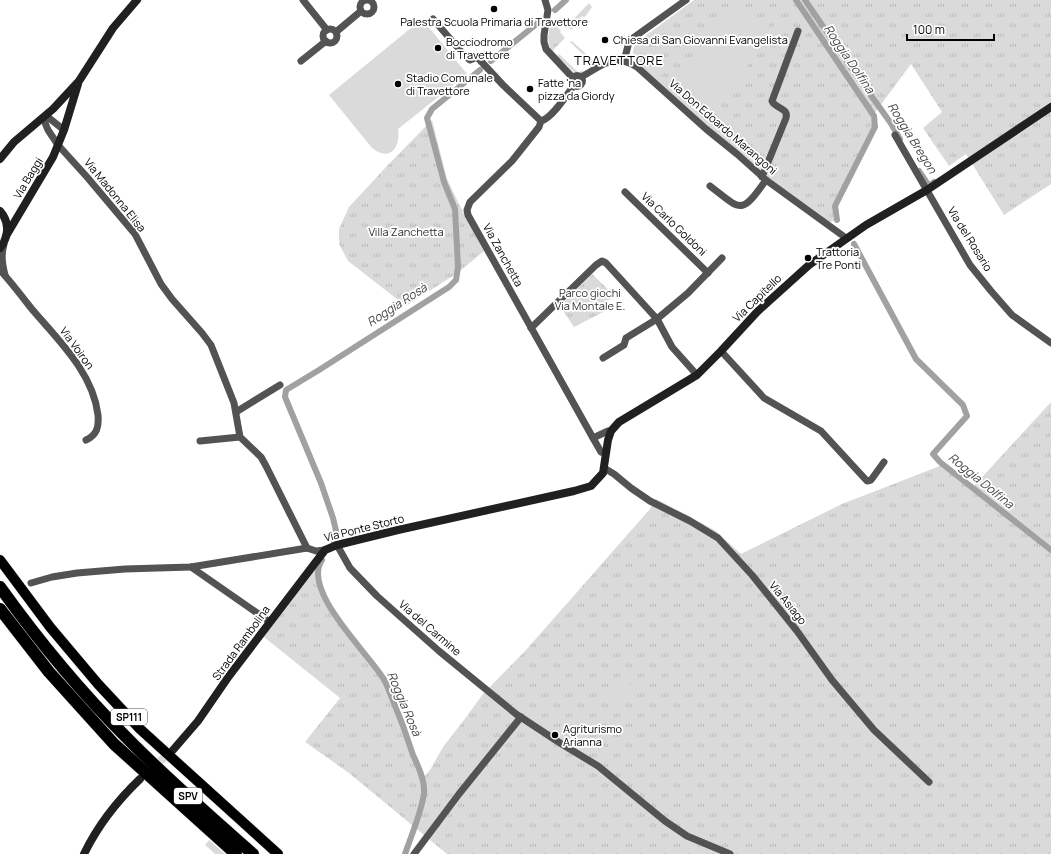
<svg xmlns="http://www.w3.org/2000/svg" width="1051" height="854" viewBox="0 0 1051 854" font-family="Manrope,sans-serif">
  <defs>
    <pattern id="grass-tufts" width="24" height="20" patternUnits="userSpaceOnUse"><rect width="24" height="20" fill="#dadada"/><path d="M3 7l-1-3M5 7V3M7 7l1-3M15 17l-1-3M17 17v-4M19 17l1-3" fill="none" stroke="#b9b9b9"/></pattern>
  </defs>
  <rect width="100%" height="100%" fill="#fff"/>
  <!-- grass -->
  <g fill="url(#grass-tufts)">
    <path d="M694,0H1051V184L1004,215L966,154L949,166L923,128L942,112L911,64L871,118L874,125V130L833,212V217L835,220L827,224L767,177C766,167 785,128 790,117L784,114L761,172L640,69C633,59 630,52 637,42Z"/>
    <polygon points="589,3 592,7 585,17 582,16 580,18 580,22 571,30 567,26"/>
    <path d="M552,21L561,31L560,32L565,38L552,51C546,41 548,32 552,21Z"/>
    <polygon points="572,41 596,63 589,67 587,65 590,61 570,42"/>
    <polygon points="559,54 579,73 582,70 583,73 581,75 575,73 557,56"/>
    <polygon points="432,120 447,179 460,206 484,251 459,272 406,306 348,261 339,244 339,229 349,207 387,166"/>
    <polygon points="592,274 615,296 607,301 611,308 574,327 560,306"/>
    <polygon points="1051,402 1051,854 447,854 349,773 305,742 340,698 264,637 313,566 321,567 320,579 324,595 344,624 384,676 390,687 423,778 430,770 443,747 464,720 483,694 526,650 650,509 656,499 685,514 716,531 741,554 842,504 945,464 973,487"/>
    <polygon points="209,840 225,854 215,854 205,845"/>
  </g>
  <!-- pitch -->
  <g fill="#dadada">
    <polygon points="737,0 744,6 743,8 771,29 776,23 778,24 716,110 678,76"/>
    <path d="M422,19L467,74L398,129C401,148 389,162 372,148L329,95Z"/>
    <polygon points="626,681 637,689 621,708 610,700"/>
  </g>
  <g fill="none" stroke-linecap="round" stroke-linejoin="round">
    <!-- canal -->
    <g stroke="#a1a1a1" stroke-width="6">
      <polyline points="796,0 874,116 875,127 835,206 837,220"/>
      <polyline points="805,0 850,66 890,122 900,139"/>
      <polyline points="555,10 566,0"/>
      <polyline points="491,61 539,22"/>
      <polyline points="919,171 929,186 934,182"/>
      <polyline points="854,244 916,359 963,405 967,416 933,454 940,462 1051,550"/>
      <polyline points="334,542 337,535 333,518 321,483 285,397 286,390 319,370 449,287 456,280 458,267 455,209 444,182 427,118 432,109 480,70"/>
      <path d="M322,560C301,590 368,653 383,678C387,684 389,691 392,698C400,717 407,736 413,755C418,766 425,780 424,793C422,811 411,836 405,854"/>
    </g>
    <!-- secondary-tunnel -->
    <polyline stroke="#d9d9d9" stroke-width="8" stroke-dasharray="8 4" stroke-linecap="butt" points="151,769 173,750"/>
    <defs>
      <polyline id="primary" points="0,560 50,627 98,684 140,729 278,854"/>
      <g id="highway">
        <path d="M0,587C38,640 80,691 126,737C166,778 210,816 253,854"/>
        <polyline points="0,609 49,672 114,744 236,854"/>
      </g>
    </defs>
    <!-- primary casing -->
    <use href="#primary" stroke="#dbdbdb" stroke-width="11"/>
    <!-- highway casing -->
    <use href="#highway" stroke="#dbdbdb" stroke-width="13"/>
    <!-- street -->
    <g stroke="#535353" stroke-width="7">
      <polyline points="303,0 327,30"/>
      <polyline points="545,0 548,10 544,35 544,42 546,49 573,78"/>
      <circle cx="367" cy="7" r="7"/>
      <polyline points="433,19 465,56 470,60 477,57 503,85 541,121"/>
      <circle cx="330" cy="36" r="7"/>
      <polyline points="336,32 361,11"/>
      <polyline points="301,61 326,41"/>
      <polyline points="624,61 629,42 633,38 686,0"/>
      <circle cx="577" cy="81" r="5.5"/>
      <path d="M581,77C602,66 613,52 637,67L706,129L737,154L766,180L846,238"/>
      <path d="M574,85C567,95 552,118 541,121L539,127L512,161L470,202L467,210L468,215L593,438L601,452L605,453"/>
      <polyline points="64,130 49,118 43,118 48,130 58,145 87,177 135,234 161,284 172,299 202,333 211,345 234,403 240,437 261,457 266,466 307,548"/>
      <polyline points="895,135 970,265 991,291 1012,315 1051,343"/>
      <path d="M762,177L786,118C789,108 776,109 772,101L798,31"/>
      <path d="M710,186C742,211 741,215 766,180"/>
      <polyline points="625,192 708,273"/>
      <path d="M4,244C1,255 2,263 5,275"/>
      <path d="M0,270C11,282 21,295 31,308C57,339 93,372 98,415C99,427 97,435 86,440"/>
      <polyline points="531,328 596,265 602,261 606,263 657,319 672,347 697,375"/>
      <polyline points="721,351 764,398 821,431 867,481 871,480 884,462"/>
      <polyline points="603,358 624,345 626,338 657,319 688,293 722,258"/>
      <polyline points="236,412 280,385"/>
      <polyline points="593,438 608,431 611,431"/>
      <polyline points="200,441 240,437"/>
      <polyline points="604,468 614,474 631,488 650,501 690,521 718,538 752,575 797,631 832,680 874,730 929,782"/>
      <polyline points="337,545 350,568 377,596 439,651 516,714 560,743 598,766 665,821 687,836 730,854"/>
      <polyline points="191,567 270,622"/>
      <polyline points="31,583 52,577 77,573 125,569 191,567 307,548 316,551 325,550"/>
      <polyline points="414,854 459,794 521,717"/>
    </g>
    <!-- secondary -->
    <g stroke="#202020" stroke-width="8">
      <polyline points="0,159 14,142 53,109 79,81 113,28 137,0"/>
      <path d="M0,211C10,222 9,237 0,248"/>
      <polyline points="6,236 53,157 64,130 78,84"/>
      <polyline points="173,750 198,721 229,676 325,550 337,545 398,530 574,491 591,486 603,473 608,440 611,431 619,422 697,375 721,351 757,312 809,265 866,225 927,190 1051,107"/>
      <path d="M84,854C98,825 117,801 140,779"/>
    </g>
    <!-- primary -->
    <use href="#primary" stroke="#000" stroke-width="10"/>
    <!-- highway -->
    <use href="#highway" stroke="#000" stroke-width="12"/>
  </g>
  <!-- markers -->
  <g fill="#000" stroke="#fff" stroke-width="1.5">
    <circle cx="494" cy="9" r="4"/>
    <circle cx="605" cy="40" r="4"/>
    <circle cx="438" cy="48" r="4"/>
    <circle cx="398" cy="84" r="4"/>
    <circle cx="530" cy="89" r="4"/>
    <circle cx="808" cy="258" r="4"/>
    <circle cx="555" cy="735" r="4"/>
  </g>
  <g text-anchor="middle" stroke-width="3.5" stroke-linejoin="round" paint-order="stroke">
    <!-- shield labels -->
    <g fill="#fff" stroke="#4c4c4c" stroke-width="1">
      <rect x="111" y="709" width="36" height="16" rx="3"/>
      <rect x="174" y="788" width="28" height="16" rx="3"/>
    </g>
    <g font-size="10" font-weight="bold" fill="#000">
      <text x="129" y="721">SP111</text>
      <text x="188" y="800">SPV</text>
    </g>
    <!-- poi labels -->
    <g font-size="11" fill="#000" stroke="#fff" text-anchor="start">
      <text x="494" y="26" text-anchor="middle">Palestra Scuola Primaria di Travettore</text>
      <text x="613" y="44">Chiesa di San Giovanni Evangelista</text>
      <text x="446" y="46">Bocciodromo<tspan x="446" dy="13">di Travettore</tspan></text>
      <text x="406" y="82">Stadio Comunale<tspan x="406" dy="13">di Travettore</tspan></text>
      <text x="538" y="87">Fatte 'na<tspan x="538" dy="13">pizza da Giordy</tspan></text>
      <text x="816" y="256">Trattoria<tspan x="816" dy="13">Tre Ponti</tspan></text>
      <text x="563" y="733">Agriturismo<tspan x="563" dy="13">Arianna</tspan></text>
    </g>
    <!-- street labels -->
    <g font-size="11" fill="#000" stroke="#fff">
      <text transform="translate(723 127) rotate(41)" y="4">Via Don Edoardo Marangoni</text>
      <text transform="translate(28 178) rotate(-59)" y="4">Via Baggi</text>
      <text transform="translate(115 195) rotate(51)" y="4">Via Madonna Elisa</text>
      <text transform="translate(674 224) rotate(44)" y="4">Via Carlo Goldoni</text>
      <text transform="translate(970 239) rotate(58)" y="4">Via del Rosario</text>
      <text transform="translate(503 255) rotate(61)" y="4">Via Zanchetta</text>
      <text transform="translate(757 298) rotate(-44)" y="4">Via Capitello</text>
      <text transform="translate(77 348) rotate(54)" y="4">Via Voiron</text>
      <text transform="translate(364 528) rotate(-14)" y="4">Via Ponte Storto</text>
      <text transform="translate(788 603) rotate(51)" y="4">Via Asiago</text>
      <text transform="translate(430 628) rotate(41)" y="4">Via del Carmine</text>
      <text transform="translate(241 643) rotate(-54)" y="4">Strada Rambolina</text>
    </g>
    <!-- park labels -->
    <g font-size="11" fill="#313131" stroke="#fff">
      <text x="406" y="236">Villa Zanchetta</text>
      <text x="590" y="297">Parco giochi<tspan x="590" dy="13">Via Montale E.</tspan></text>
    </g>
    <!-- water labels -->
    <g font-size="12" font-style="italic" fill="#424242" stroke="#fff">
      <text transform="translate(849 59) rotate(56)" y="4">Roggia Dolfina</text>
      <text transform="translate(912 138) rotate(58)" y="4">Roggia Bregon</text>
      <text transform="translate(397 305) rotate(-33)" y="4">Roggia Rosà</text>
      <text transform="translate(981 481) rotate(39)" y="4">Roggia Dolfina</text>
      <text transform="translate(404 704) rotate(67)" y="4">Roggia Rosà</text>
    </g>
    <!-- quarter labels -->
    <g font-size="13" letter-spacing="1" fill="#000" stroke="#fff">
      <text x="619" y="65">TRAVETTORE</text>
    </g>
  </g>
  <!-- scale -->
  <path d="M907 34v6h87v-6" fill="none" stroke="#000000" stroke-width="2"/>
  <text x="913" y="34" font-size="12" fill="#000000" stroke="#ffffff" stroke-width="3" paint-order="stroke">100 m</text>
</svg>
